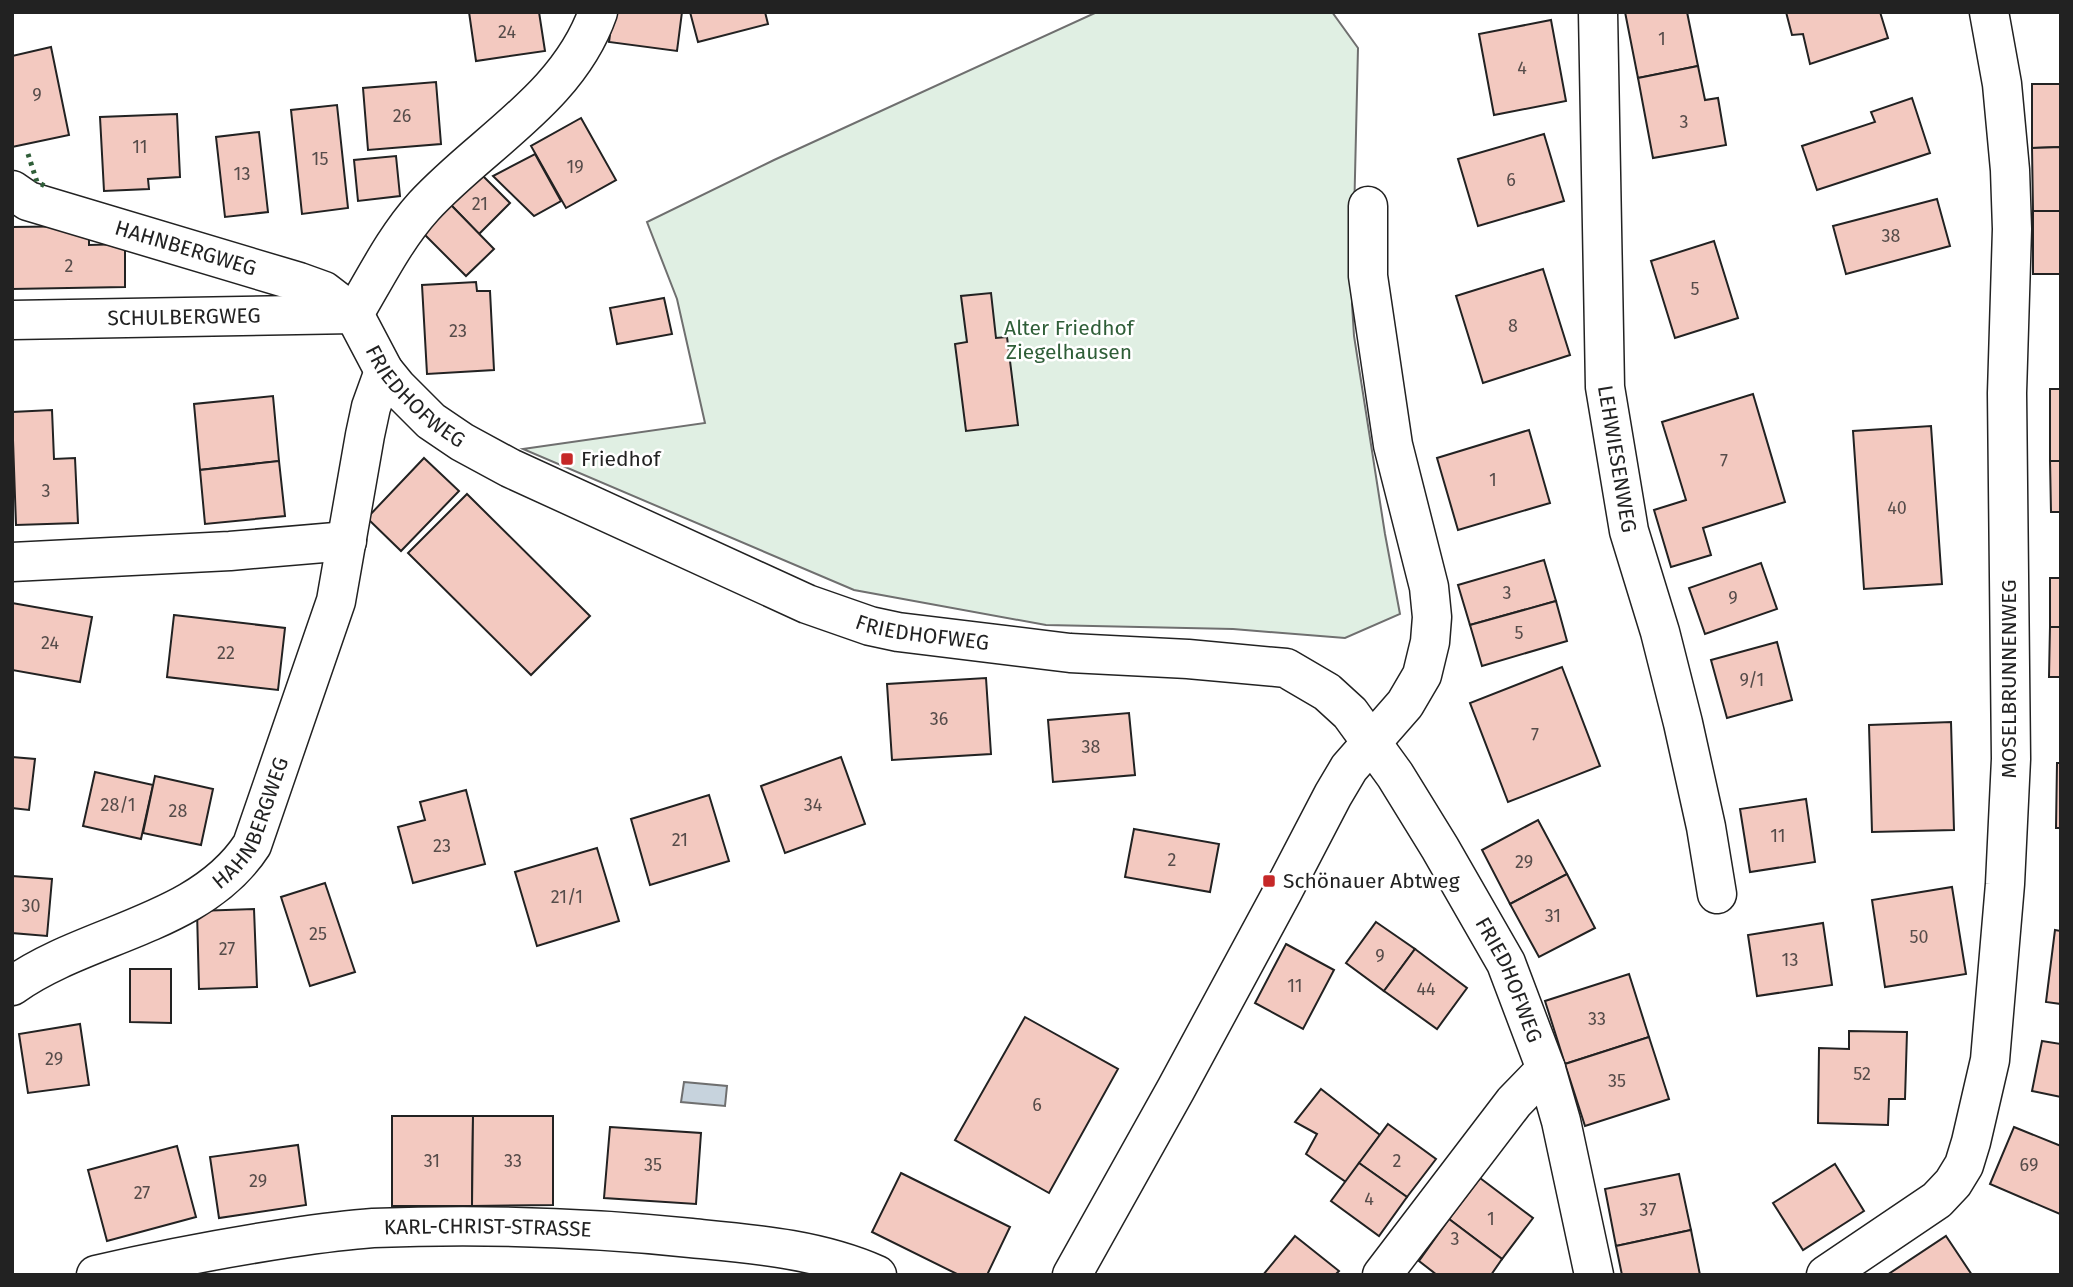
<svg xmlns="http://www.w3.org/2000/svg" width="2073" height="1287" viewBox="0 0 2073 1287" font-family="'Fira Sans',sans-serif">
  <rect width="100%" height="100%" fill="#fff"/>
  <!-- green -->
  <polygon fill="#e0efe3" stroke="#6f6f6f" stroke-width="2" points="1097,12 1332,12 1358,48 1352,304 1354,336 1385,534 1400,614 1345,638 1233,629 1046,625 854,590 523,449 705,423 677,299 647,222 774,160"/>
  <!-- water -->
  <polygon fill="#c7d3dd" stroke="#6f6f6f" stroke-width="2" points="684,1082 727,1086 725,1106 681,1102"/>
  <!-- building -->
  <g fill="#f3c9c0" stroke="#222" stroke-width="2">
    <polygon points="469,12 539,12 545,51 476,61"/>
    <polygon points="613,12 682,12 677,51 609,42"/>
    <polygon points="690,12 765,12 768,24 698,42"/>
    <polygon points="1625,12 1687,12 1698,66 1638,78"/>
    <polygon points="1786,12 1880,12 1888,38 1810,64 1803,34 1792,35"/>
    <polygon points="1551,20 1566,101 1494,115 1479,34"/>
    <polygon points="51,47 69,135 12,147 12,56"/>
    <polygon points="1698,66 1705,100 1718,98 1726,145 1653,158 1638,78"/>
    <polygon points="436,82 441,144 368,150 363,88"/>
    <polygon points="2032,84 2061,84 2061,147 2032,148"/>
    <polygon points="1912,98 1930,153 1817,190 1802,146 1875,122 1871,112"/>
    <polygon points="337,105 348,208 302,214 291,110"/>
    <polygon points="177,114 180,177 148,179 149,189 104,191 100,117"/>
    <polygon points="581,118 616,180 566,208 531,146"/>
    <polygon points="259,132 268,212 225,217 216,137"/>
    <polygon points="1544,134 1564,201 1478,226 1458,159"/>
    <polygon points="2061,147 2061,211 2033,211 2032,148"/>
    <polygon points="535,154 561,201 534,216 493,176"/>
    <polygon points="396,156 400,196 358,201 354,160"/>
    <polygon points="482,175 510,203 479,234 451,205"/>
    <polygon points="1937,199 1950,246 1846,274 1833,226"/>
    <polygon points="451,205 494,249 466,276 423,233"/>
    <rect x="2033" y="211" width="28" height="63"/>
    <polygon points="89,226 89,245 125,244 125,287 12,289 12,227"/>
    <polygon points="1714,241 1738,318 1675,338 1651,261"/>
    <polygon points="1543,269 1570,355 1483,383 1456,296"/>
    <polygon points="476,282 477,291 490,291 494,370 427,374 422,285"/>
    <polygon points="991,293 996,338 1007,337 1018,425 966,431 955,344 967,342 961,296"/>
    <polygon points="664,298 672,334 617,344 610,308"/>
    <rect x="2050" y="389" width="11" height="72"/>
    <polygon points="1753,394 1785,502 1703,528 1711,555 1671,567 1654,510 1686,500 1662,422"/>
    <polygon points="273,396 279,461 200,470 194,404"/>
    <polygon points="52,410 54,459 75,458 78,523 16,525 12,412"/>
    <polygon points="1931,426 1942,584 1864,589 1853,431"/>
    <polygon points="1529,430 1550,503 1458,530 1437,458"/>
    <polygon points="424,458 459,491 401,551 367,518"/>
    <polygon points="279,461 285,516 205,524 200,470"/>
    <polygon points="2050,461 2061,461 2061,512 2051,512"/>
    <polygon points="467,494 590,616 531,675 408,553"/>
    <polygon points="1544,560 1556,601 1470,625 1458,585"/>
    <polygon points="1761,563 1777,609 1705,634 1689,588"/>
    <rect x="2050" y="578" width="11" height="49"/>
    <polygon points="1556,601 1567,641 1482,666 1470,625"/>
    <polygon points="12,603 92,617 80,682 12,670"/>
    <polygon points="174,615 285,628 278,690 167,677"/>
    <polygon points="2050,627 2061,627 2061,677 2049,677"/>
    <polygon points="1777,642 1792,700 1727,718 1711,660"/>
    <polygon points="1562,667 1600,766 1508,802 1470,703"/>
    <polygon points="986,678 991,754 892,760 887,684"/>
    <polygon points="1129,713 1135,775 1053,782 1048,720"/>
    <polygon points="1951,722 1954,830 1872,832 1869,725"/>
    <polygon points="12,757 35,759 29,810 12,808"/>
    <polygon points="841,757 865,824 785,853 761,786"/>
    <polygon points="2057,763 2061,763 2061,828 2056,828"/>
    <polygon points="95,772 153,785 141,839 83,826"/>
    <polygon points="155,776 213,789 201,845 143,833"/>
    <polygon points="466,790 485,864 413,883 398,827 425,820 420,802"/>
    <polygon points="709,795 729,861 650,885 631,819"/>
    <polygon points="1806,799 1815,862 1750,872 1740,809"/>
    <polygon points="1538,820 1567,874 1510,904 1482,850"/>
    <polygon points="1134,829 1219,844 1210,892 1125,877"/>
    <polygon points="597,848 619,921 537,946 515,872"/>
    <polygon points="1567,874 1595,928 1539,957 1510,904"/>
    <polygon points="12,876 52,879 47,936 12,933"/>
    <polygon points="325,883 355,972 310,986 281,897"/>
    <polygon points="1952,887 1966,974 1885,987 1872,900"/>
    <polygon points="254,909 257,987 199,989 197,911"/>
    <polygon points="1376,922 1415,949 1384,991 1346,963"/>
    <polygon points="1823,923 1832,985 1757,996 1748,935"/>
    <polygon points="2055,930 2061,931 2061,1004 2046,1002"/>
    <polygon points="1286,944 1334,970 1303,1029 1255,1003"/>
    <polygon points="1415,949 1467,988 1437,1029 1384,991"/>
    <polygon points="130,969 171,969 171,1023 130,1022"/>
    <polygon points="1629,974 1649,1037 1565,1064 1545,1001"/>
    <polygon points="1025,1017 1118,1069 1049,1193 955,1140"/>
    <polygon points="80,1024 89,1085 28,1093 19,1034"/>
    <polygon points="1849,1031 1907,1032 1905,1099 1889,1099 1888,1125 1818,1123 1819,1048 1849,1049"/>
    <polygon points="1649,1037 1669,1099 1585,1126 1565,1064"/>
    <polygon points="2042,1041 2061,1044 2061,1097 2032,1091"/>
    <polygon points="1321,1089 1380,1135 1346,1182 1306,1154 1317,1134 1295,1122"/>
    <polygon points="392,1116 473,1116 472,1206 392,1206"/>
    <polygon points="473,1116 553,1116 553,1205 472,1206"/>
    <polygon points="1388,1124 1436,1159 1407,1197 1359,1163"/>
    <polygon points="610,1127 701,1133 696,1204 604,1198"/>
    <polygon points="2014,1127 2061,1146 2060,1214 1990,1184"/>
    <polygon points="298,1145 306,1205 219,1218 210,1157"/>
    <polygon points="177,1146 196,1217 107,1241 88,1170"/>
    <polygon points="1359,1163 1407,1197 1379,1236 1331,1201"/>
    <polygon points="1835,1164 1864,1211 1803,1250 1773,1203"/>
    <polygon points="901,1173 1010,1227 987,1275 959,1275 872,1232"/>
    <polygon points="1679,1174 1691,1230 1616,1246 1605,1189"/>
    <polygon points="1480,1178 1533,1218 1502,1259 1449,1219"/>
    <polygon points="1449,1219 1502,1259 1491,1275 1437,1275 1419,1261"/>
    <polygon points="1691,1230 1700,1275 1622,1275 1616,1246"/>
    <polygon points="1295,1236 1339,1271 1335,1275 1263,1275"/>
    <polygon points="1946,1236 1972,1275 1887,1275"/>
  </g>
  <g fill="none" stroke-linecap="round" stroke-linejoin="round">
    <defs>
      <g id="minor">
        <path id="s1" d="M1598,12L1605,387L1629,531L1660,632L1683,723L1706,827L1717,894"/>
        <path id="s2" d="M12,190L28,201L299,282L324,291L354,314L384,371L397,387L431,421L462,442L510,468L807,604L870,626L898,632L1070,653L1188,659L1286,668L1327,692L1350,713L1395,775L1440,848L1506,963L1546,1069L1561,1121L1594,1275"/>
        <path d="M354,314C376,277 395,238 424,206C483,142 568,98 598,12"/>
        <path id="s3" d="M12,320L354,314"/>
        <polyline points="12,562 230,551 347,541"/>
        <path id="s4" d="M12,986C86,933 200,925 252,845L336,601L365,435L371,407L384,371"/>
        <path id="s5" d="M96,1275C160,1260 224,1248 289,1238C316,1234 345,1230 373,1228C478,1224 586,1227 691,1238C753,1244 819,1249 877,1275"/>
        <polyline points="1072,1275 1176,1089 1283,891 1333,795 1349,768 1405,704 1422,675 1430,642 1432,617 1429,587 1393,445 1368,276 1368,206"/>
        <polyline points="1382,1275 1514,1102 1546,1069"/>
        <polyline points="1826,1275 1937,1200 1953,1183 1964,1165 1971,1142 1990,1060 2005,884 2011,759 2007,393 2012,229 2010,170 2002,84 1989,12"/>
      </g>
    </defs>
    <!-- minor casing -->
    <use href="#minor" stroke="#222" stroke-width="41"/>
    <!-- minor -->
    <use href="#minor" stroke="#fff" stroke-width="38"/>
    <!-- hedge -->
    <polyline stroke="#2f5e38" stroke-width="5" stroke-dasharray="3.5 5" stroke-linecap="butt" points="28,154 37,182 47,187"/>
  </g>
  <!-- markers -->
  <g fill="#c62828" stroke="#fff" stroke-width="2.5">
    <rect x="560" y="452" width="14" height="14" rx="3.5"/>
    <rect x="1262" y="874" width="14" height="14" rx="3.5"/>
  </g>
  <g text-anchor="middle" stroke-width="5" stroke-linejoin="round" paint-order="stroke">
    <!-- number labels -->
    <g font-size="18" fill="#564c4a">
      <text x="507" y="38">24</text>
      <text x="1662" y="45">1</text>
      <text x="1522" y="74">4</text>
      <text x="37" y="101">9</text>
      <text x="402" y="122">26</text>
      <text x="1684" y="128">3</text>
      <text x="140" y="153">11</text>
      <text x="320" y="165">15</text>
      <text x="575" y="173">19</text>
      <text x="242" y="180">13</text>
      <text x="1511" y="186">6</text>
      <text x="480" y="210">21</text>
      <text x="1891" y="242">38</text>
      <text x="69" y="272">2</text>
      <text x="1695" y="295">5</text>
      <text x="1513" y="332">8</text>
      <text x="458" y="337">23</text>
      <text x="1724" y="467">7</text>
      <text x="1493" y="486">1</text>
      <text x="46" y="497">3</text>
      <text x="1897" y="514">40</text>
      <text x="1507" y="599">3</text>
      <text x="1733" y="604">9</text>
      <text x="1519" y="639">5</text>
      <text x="50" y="649">24</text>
      <text x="226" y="659">22</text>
      <text x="1752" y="686">9/1</text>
      <text x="939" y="725">36</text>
      <text x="1535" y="741">7</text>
      <text x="1091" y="753">38</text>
      <text x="118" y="811">28/1</text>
      <text x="813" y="811">34</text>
      <text x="178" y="817">28</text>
      <text x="1778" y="842">11</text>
      <text x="680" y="846">21</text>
      <text x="442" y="852">23</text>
      <text x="1172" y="866">2</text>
      <text x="1524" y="868">29</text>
      <text x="567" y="903">21/1</text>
      <text x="31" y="912">30</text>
      <text x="1553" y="922">31</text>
      <text x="318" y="940">25</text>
      <text x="1919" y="943">50</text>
      <text x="227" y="955">27</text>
      <text x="1380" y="962">9</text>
      <text x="1790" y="966">13</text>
      <text x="1295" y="992">11</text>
      <text x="1426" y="995">44</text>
      <text x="1597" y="1025">33</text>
      <text x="54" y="1065">29</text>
      <text x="1862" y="1080">52</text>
      <text x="1617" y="1087">35</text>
      <text x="1037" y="1111">6</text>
      <text x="432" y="1167">31</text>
      <text x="513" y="1167">33</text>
      <text x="1397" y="1167">2</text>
      <text x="653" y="1171">35</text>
      <text x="2029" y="1171">69</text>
      <text x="258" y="1187">29</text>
      <text x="142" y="1199">27</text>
      <text x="1369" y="1205">4</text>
      <text x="1648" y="1216">37</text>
      <text x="1491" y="1225">1</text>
      <text x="1455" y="1245">3</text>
    </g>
    <!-- street labels -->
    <g font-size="21" fill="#222" stroke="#fff">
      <text dy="7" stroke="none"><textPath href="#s2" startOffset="184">HAHNBERGWEG</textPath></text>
      <text dy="7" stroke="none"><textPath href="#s3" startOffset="172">SCHULBERGWEG</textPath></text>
      <text dy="7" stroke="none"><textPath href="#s2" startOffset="471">FRIEDHOFWEG</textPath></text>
      <text dy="7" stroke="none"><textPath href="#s1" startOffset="448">LEHWIESENWEG</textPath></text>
      <text dy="7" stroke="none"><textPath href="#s2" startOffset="1038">FRIEDHOFWEG</textPath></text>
      <text transform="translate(2009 679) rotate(-90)" y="7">MOSELBRUNNENWEG</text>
      <text dy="7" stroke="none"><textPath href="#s4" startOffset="301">HAHNBERGWEG</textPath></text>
      <text dy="7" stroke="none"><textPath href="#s2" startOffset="1794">FRIEDHOFWEG</textPath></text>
      <text dy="7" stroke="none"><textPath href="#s5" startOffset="396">KARL-CHRIST-STRASSE</textPath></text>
    </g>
    <!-- park labels -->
    <g font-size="21" fill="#2f5e38" stroke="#fff">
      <text x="1069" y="335">Alter Friedhof<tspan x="1069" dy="24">Ziegelhausen</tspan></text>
    </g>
    <!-- poi labels -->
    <g font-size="21" fill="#222" stroke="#fff" text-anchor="start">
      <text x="581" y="466">Friedhof</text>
      <text x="1283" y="888">Schönauer Abtweg</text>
    </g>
  </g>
  <!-- border -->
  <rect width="2073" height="1287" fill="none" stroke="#222222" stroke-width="28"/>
</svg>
